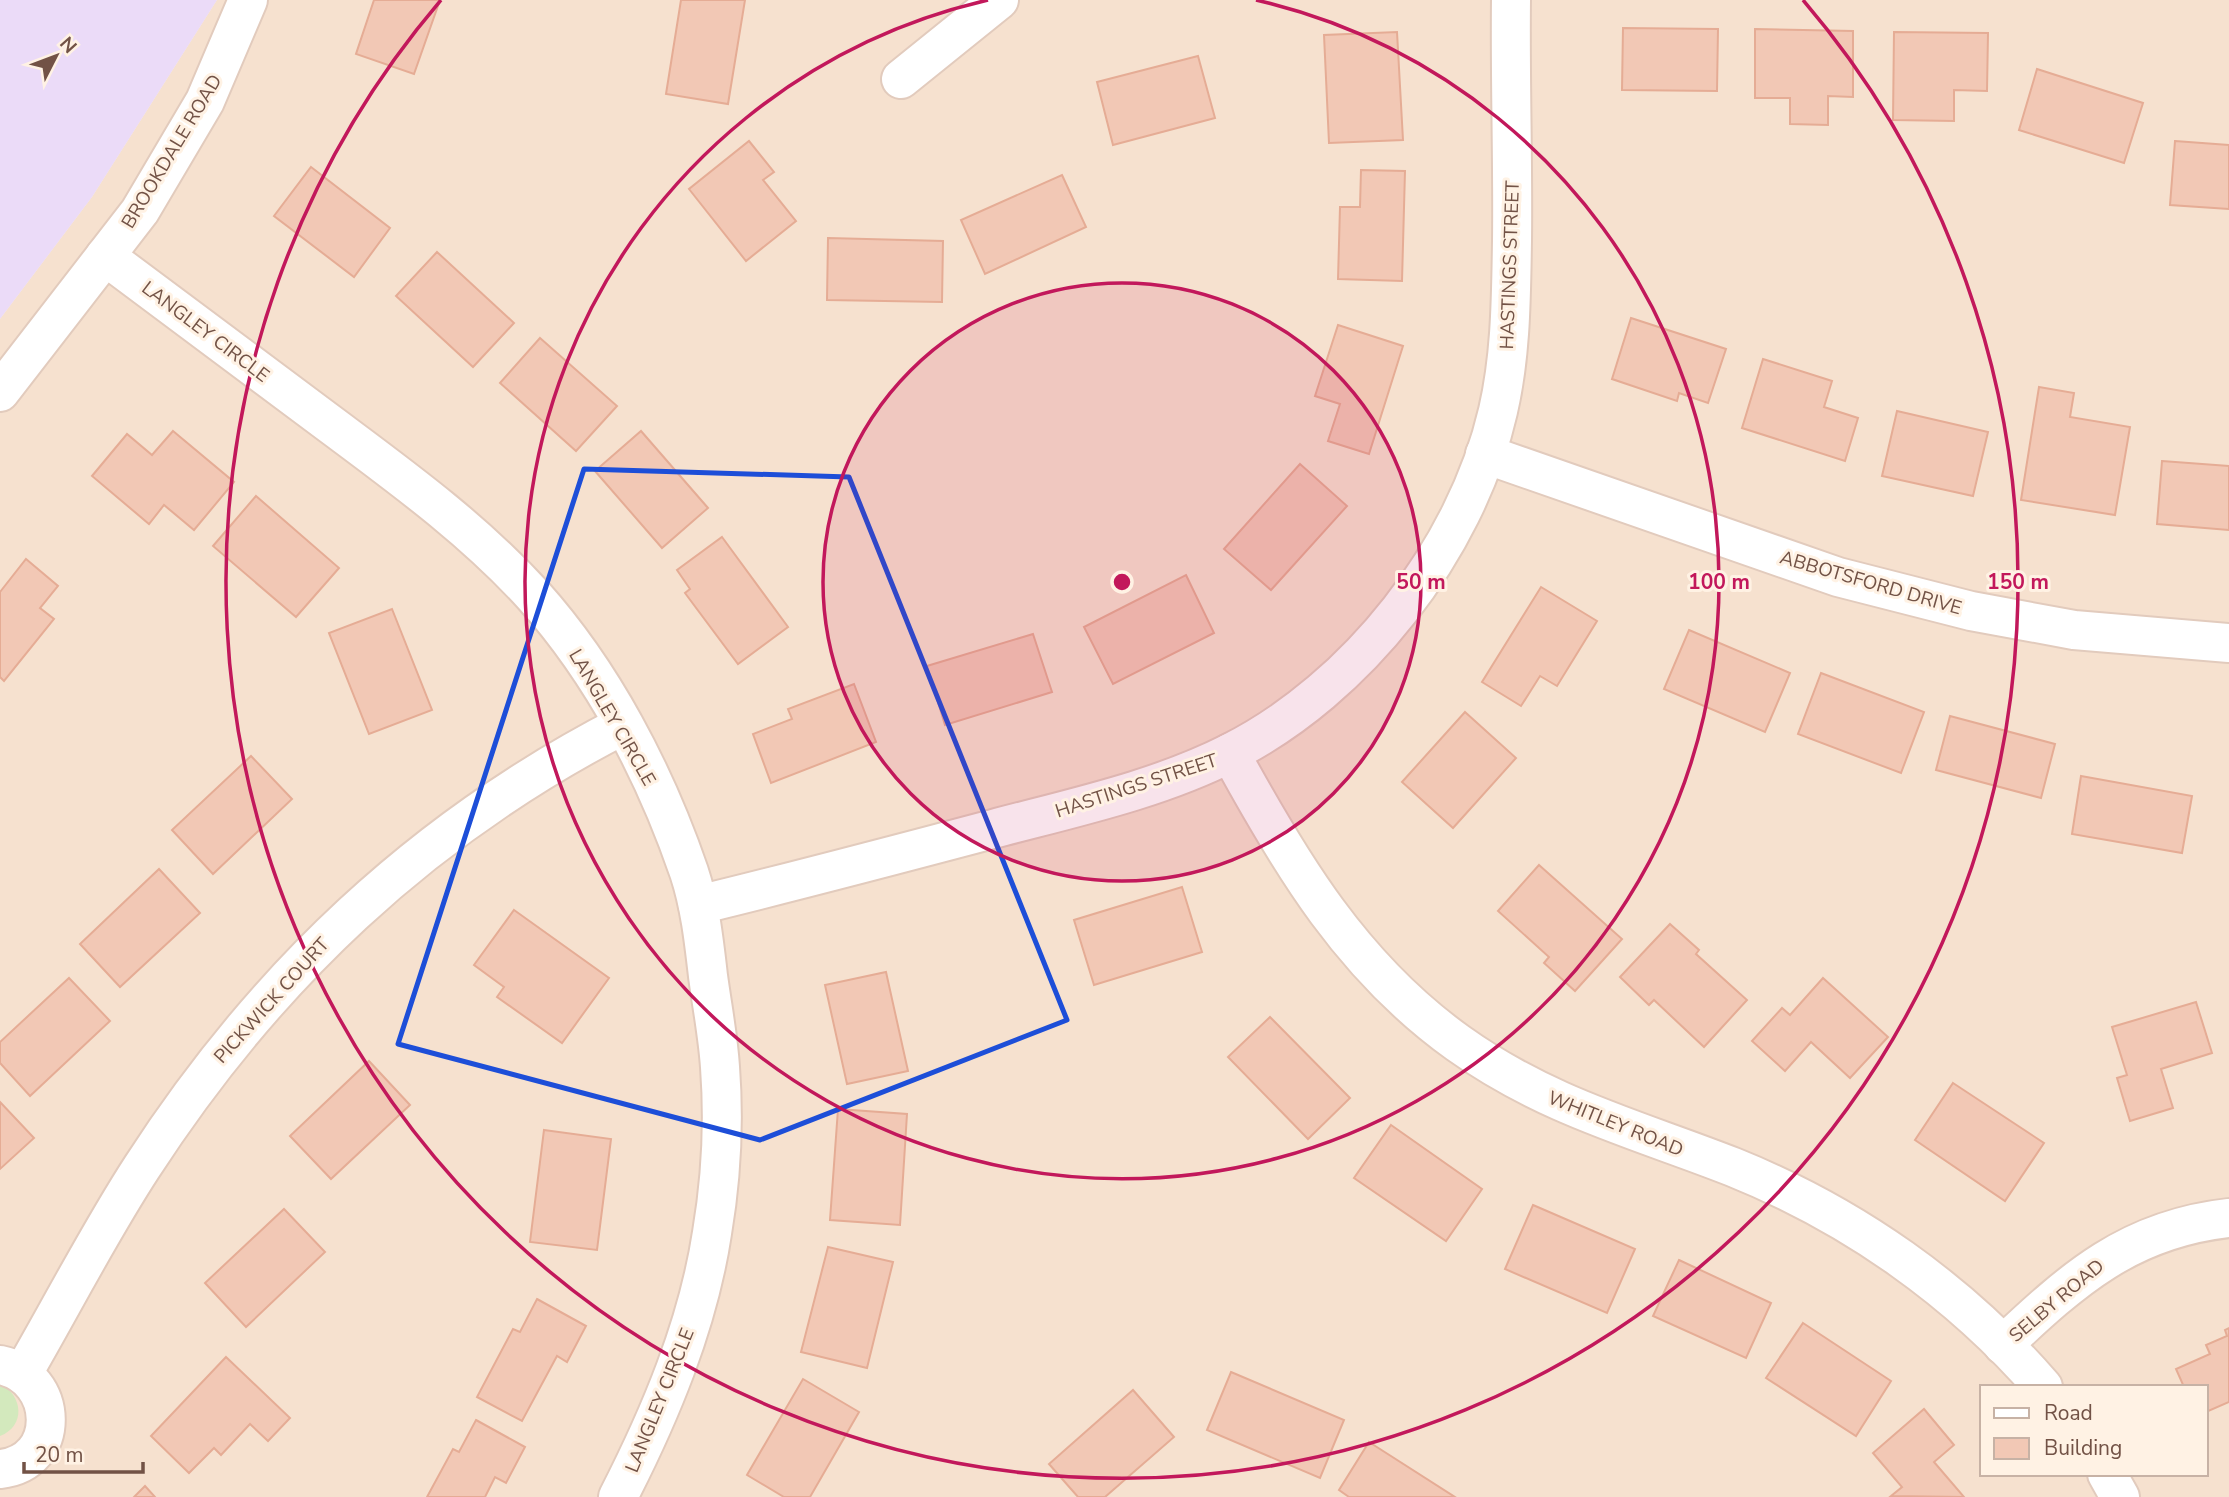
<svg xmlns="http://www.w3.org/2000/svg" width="2229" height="1497" viewBox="0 0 2229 1497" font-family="'Nunito Sans',sans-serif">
  <rect width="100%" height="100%" fill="#fceede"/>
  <!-- residential -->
  <path fill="#f6e1cf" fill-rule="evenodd" d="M217,0H2229V1497H0V319L92,197ZM1982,1387H2206V1474H1982Z"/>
  <!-- education -->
  <polygon fill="#ebdbf8" points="0,0 217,0 92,197 0,319"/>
  <!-- green -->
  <path fill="#d3e9bd" d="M0,1384C23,1395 26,1426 0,1436Z"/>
  <!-- building -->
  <g fill="#f2c8b5" stroke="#e5ac95" stroke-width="2">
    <polygon points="374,0 440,0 414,74 356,54"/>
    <polygon points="681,0 745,0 728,104 666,94"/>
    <polygon points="1623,28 1718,29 1717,91 1622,90"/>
    <polygon points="1755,29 1853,31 1853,97 1828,96 1828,125 1790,124 1790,98 1755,98"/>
    <polygon points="1397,32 1403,140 1329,143 1324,35"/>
    <polygon points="1894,32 1988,33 1987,91 1954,90 1954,121 1893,120"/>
    <polygon points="1198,56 1215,118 1113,145 1097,82"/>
    <polygon points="2037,69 2143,103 2124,163 2019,130"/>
    <polygon points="749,141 774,172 763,180 796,221 746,261 689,189"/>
    <polygon points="2175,141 2229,145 2229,209 2170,205"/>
    <polygon points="311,167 390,228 354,277 274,216"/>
    <polygon points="1361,170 1405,171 1402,281 1338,279 1340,207 1360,207"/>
    <polygon points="1062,175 1086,227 985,274 961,220"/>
    <polygon points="828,238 943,241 942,302 827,300"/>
    <polygon points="437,252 514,323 473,367 396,296"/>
    <polygon points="1631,318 1726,349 1708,403 1679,393 1677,401 1612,379"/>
    <polygon points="1338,325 1403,346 1369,454 1328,441 1340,404 1315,396"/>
    <polygon points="540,338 617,406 576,451 500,383"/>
    <polygon points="1763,359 1832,381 1824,407 1858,418 1845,461 1742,428"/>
    <polygon points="2039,387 2074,393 2070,417 2130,427 2115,515 2021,500"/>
    <polygon points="1897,411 1988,432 1973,496 1882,476"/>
    <polygon points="173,431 234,482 194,530 164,505 149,524 92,476 127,434 152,455"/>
    <polygon points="641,431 708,508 662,548 595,471"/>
    <polygon points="2162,461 2229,466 2229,530 2157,524"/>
    <polygon points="1300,464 1347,506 1271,590 1224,549"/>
    <polygon points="256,496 339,568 296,617 213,546"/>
    <polygon points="722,537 788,627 738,664 685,593 690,589 677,570"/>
    <polygon points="26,559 58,586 40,608 54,619 4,681 0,677 0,592"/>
    <polygon points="1186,575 1214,633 1113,684 1084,627"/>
    <polygon points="1541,587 1597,621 1557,686 1540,676 1521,706 1482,682"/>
    <polygon points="392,609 432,710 369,734 329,633"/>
    <polygon points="1689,630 1790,673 1765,732 1664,689"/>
    <polygon points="1033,634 1052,692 945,725 927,666"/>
    <polygon points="1821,673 1924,712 1901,773 1798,734"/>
    <polygon points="854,684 876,742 771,783 753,734 792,719 788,709"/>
    <polygon points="1465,712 1516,758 1453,828 1402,782"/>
    <polygon points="1950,716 2055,744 2041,798 1936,770"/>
    <polygon points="251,756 292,799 213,874 172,830"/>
    <polygon points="2081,776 2192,796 2182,853 2072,834"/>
    <polygon points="1539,865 1622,939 1575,991 1544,963 1549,957 1498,911"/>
    <polygon points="159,869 200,913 120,987 80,944"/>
    <polygon points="1182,887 1202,952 1094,985 1074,920"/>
    <polygon points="514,910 609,978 562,1043 497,997 504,987 474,965"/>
    <polygon points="1670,924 1699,950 1696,954 1747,1000 1704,1047 1654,1000 1649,1005 1620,977"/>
    <polygon points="886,972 908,1071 847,1084 825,985"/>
    <polygon points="69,978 110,1021 30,1096 0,1063 0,1042"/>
    <polygon points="1823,978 1888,1037 1850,1078 1811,1042 1785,1071 1752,1041 1782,1008 1790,1015"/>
    <polygon points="2196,1002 2212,1053 2161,1069 2173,1108 2130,1121 2117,1078 2127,1075 2112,1027"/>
    <polygon points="1270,1017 1350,1098 1308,1139 1228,1057"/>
    <polygon points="369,1061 410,1105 331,1179 290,1136"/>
    <polygon points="1953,1083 2044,1143 2005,1201 1915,1140"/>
    <polygon points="0,1102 34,1138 0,1169"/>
    <polygon points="838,1109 907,1114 900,1225 830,1220"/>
    <polygon points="1391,1125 1482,1189 1446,1241 1354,1178"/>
    <polygon points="544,1130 611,1139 597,1250 530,1242"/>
    <polygon points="1533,1205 1635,1249 1607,1313 1505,1269"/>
    <polygon points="284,1209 325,1252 246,1327 205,1283"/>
    <polygon points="828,1247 893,1262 867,1368 801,1352"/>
    <polygon points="1679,1260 1771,1303 1746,1358 1653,1316"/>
    <polygon points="537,1299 586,1326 567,1362 557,1356 522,1421 477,1397 513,1329 520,1332"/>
    <polygon points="1803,1323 1891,1381 1856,1436 1766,1378"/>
    <polygon points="2229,1328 2229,1402 2206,1412 2206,1387 2184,1387 2176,1369 2210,1354 2206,1345 2227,1336 2225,1330"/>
    <polygon points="226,1357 290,1418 268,1441 250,1424 221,1455 214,1448 189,1473 151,1436"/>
    <polygon points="1231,1372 1344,1420 1320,1478 1207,1430"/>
    <polygon points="803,1379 859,1412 810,1497 784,1497 747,1475"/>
    <polygon points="1133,1390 1174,1437 1105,1497 1078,1497 1049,1464"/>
    <polygon points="1924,1409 1954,1445 1934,1462 1964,1497 1891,1496 1902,1487 1873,1453"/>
    <polygon points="476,1420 525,1447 506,1483 495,1477 485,1497 427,1497 453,1449 459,1452"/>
    <polygon points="1369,1442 1455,1497 1349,1497 1339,1490"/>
    <polygon points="145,1486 155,1497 134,1497"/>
  </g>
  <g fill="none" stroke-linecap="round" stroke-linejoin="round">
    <defs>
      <g id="minor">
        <polyline points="901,79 999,0"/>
        <path d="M105,256C180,312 255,368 330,424C401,477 473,529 533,595C603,673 655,773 689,872C700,905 704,941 708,976C712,1006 718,1036 720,1067C724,1121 721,1180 712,1233C698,1325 660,1415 618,1497"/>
        <polyline points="0,392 140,211 205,101 248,0"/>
        <polyline points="1485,454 1838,577 1971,611 2074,630 2229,643"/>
        <path d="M1230,753C1291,865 1353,968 1458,1043C1546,1106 1636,1129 1733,1167C1852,1215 1959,1290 2043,1387"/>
        <path d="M698,905C797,881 895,855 993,829C1072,808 1157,790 1230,753C1357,689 1466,550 1498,411C1511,355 1511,298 1512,241C1513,161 1510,80 1511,0"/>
        <path d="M2003,1345C2073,1279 2129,1229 2229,1218"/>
        <path d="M0,1365C60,1377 62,1463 0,1469"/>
        <path d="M23,1373C63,1304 99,1233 142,1167C265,977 421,829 623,725"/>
        <polyline points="2107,1474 2120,1497"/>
      </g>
    </defs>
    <!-- minor casing -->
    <use href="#minor" stroke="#e2cbbd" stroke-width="42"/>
    <!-- minor -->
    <use href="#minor" stroke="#fff" stroke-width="38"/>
  </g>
  <!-- marked area -->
  <path fill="none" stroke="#1d4ed8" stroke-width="5" stroke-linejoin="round" d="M584,469L849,477L1067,1020L760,1140L398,1044Z"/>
  <!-- distance rings -->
  <circle cx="1122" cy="582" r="299" fill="#c2185b" fill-opacity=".12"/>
  <g fill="none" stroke="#c2185b" stroke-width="3.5">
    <circle cx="1122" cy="582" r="299"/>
    <path d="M1256 0A597 597 0 1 1 988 0"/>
    <path d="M1803 0A896 896 0 1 1 441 0"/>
  </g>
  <g text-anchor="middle" stroke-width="6" stroke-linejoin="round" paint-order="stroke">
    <!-- street labels -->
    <g font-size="19" fill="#725246" stroke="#fff2e4">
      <text transform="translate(171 151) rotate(-59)" y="7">BROOKDALE ROAD</text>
      <text transform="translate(1509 265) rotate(-88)" y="7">HASTINGS STREET</text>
      <text transform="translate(206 331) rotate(37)" y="7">LANGLEY CIRCLE</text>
      <text transform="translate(1871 582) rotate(16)" y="7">ABBOTSFORD DRIVE</text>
      <text transform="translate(613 717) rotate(60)" y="7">LANGLEY CIRCLE</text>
      <text transform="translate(1136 785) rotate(-18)" y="7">HASTINGS STREET</text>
      <text transform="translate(271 1000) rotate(-48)" y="7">PICKWICK COURT</text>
      <text transform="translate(1616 1123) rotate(22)" y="7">WHITLEY ROAD</text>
      <text transform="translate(2056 1300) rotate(-40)" y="7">SELBY ROAD</text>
      <text transform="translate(659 1400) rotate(-68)" y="7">LANGLEY CIRCLE</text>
    </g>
  </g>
  <circle cx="1122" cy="582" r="10" fill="#c2185b" stroke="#fff2e4" stroke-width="3.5"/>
  <g font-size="21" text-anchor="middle" font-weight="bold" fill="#c2185b" stroke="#fff2e4" stroke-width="6" stroke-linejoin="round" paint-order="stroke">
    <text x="1421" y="589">50 m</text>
    <text x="1719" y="589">100 m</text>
    <text x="2018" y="589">150 m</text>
  </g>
  <!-- legend -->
  <rect x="1980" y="1385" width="228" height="91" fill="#fff2e4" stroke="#c7b2a5" stroke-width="2"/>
  <rect x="1994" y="1408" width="35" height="10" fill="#ffffff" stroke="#c7b2a5" stroke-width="2"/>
  <text x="2044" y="1420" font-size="21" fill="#725246">Road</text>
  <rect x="1994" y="1438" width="35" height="21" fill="#f2c8b5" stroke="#c7b2a5" stroke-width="2"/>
  <text x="2044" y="1455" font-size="21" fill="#725246">Building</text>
  <!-- north arrow -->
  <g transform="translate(56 56) rotate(48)" stroke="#fff2e4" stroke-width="5" paint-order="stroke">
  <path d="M0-5L12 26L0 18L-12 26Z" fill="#725246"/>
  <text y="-10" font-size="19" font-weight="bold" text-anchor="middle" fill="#725246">N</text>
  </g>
  <!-- scale -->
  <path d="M24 1462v10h119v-10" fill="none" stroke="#725246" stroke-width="3.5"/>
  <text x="35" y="1462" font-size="21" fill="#725246" stroke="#fff2e4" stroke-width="5" paint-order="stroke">20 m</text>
</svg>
